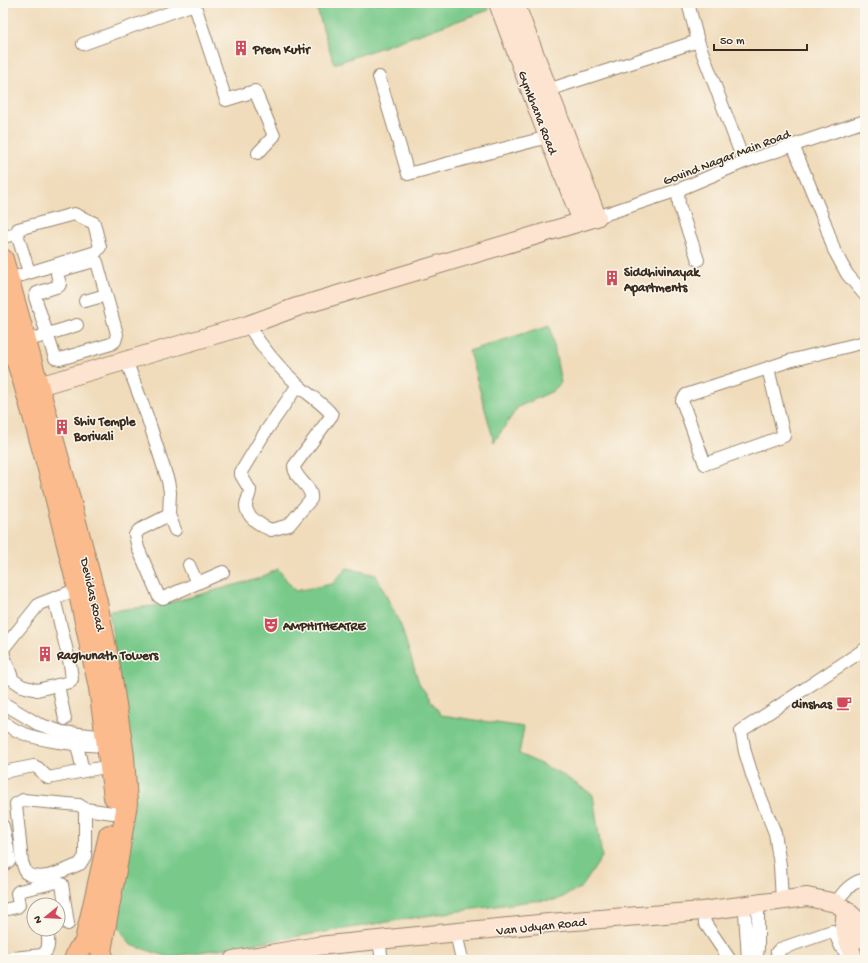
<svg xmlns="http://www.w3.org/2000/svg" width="868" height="963" viewBox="0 0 868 963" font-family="'Gochi Hand',sans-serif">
  <rect width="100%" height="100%" fill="#fbf7ec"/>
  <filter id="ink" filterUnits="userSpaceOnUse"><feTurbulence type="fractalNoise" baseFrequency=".025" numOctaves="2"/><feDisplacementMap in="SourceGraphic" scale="8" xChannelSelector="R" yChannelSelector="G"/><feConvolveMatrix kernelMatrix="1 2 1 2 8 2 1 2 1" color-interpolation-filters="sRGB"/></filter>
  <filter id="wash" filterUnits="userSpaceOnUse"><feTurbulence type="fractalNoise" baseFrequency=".012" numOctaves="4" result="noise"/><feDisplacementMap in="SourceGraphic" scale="16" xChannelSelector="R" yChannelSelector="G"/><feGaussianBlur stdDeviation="0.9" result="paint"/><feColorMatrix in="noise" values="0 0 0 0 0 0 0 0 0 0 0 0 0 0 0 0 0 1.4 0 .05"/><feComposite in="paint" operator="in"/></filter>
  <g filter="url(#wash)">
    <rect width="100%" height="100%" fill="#f0dcbb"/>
    <!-- green -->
    <g fill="#78c98a" stroke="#5a7a54">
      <polygon points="315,3 487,3 489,10 334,64"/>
      <polygon points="550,325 561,383 553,391 518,407 494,442 469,351"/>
      <polygon points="347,568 376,575 401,626 419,683 441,715 524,727 519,754 558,772 593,795 602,857 582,887 557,900 532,901 431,915 169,957 131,945 115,922 136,792 109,611 161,605 257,579 278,569 295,591 332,584"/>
    </g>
  </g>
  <g filter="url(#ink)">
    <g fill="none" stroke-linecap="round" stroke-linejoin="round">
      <defs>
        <g id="street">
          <polyline points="194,3 226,100 255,91 274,136 258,153"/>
          <polyline points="698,41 744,162"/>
          <polyline points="83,44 194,4"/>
          <polyline points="379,77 408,174 548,137"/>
          <polyline points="548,90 698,41 688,3"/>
          <polyline points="793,145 825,223 834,250 847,274 865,295"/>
          <polyline points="678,190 679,205 698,260"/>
          <polyline points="597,217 678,190 744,162 865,121"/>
          <polyline points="17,234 29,272"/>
          <polyline points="3,237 17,234 18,229 74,214 94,223 100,247 96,252 9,279"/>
          <polygon points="94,261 97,262 117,334 115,341 111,344 60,359 55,358 35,297 37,293 59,286 60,284 57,274 59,271"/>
          <polyline points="85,301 106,295"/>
          <path d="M248,325C262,347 278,367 297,384C308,395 323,403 332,415L294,466C294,479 313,486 311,499L289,525L271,530C263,527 246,517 246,506C246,501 250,495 250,490L241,475V472L264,434L298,385"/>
          <polyline points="26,341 77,325"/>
          <polyline points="126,360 147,416 168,481 170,492 169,515 139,530 135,535 138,548 159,597 163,598 223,572"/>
          <polyline points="768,368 784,436 705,464 682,401 686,395 789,361 865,342"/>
          <polyline points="169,515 175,530"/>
          <polyline points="189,565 197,583"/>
          <polyline points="54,598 70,664 72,679 70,682 37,690 22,686 13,680 4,656 3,649 39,604 78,589"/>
          <polyline points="58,685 65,719"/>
          <polyline points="3,703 38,724 62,732 106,737"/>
          <path d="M3,721C23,742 80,745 108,746"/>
          <polyline points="77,745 83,771"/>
          <polyline points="3,772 34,766 38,768 48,778 110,766"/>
          <path d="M85,809V856L80,864C64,870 42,883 26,873L22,862L16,804L23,800L79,805L85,809L113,813"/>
          <polyline points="3,826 10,860 5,864 3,865"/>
          <polyline points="782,901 780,865 775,833 753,778 745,752 741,731 865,649"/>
          <path d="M836,903C843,892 851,882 865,879"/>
          <polyline points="3,910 17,907 19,905 17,893 19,891 57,882 62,884 68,924"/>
          <polyline points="703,911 705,923 730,960"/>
          <polyline points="745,912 748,960"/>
          <polyline points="456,933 462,960"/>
          <polyline points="379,941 382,960"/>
          <path d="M3,959L42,955C50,950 48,942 48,934L52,929"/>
          <polyline points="756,960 758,948 758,904"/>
          <path d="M780,960L777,952L780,949L832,931C839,937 839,949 847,953"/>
        </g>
        <g id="secondary">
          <polyline points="498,3 548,137 582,221"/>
          <polyline points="25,390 248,325 297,307 597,217 515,3"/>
          <polyline points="846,910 844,927 854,960"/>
          <polyline points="233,960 318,946 549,923 703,911 807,897 836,903 846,910 859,922 865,940"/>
        </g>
        <g id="primary">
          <polyline points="3,259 69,495 97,602 112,679 124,756 127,803 118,859 101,951 104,960"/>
          <polyline points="3,320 23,381 50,476 78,589 99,688 114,797"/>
          <polyline points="74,960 78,950 84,945 109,835"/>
        </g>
      </defs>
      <!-- street casing -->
      <use href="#street" stroke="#96836c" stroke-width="14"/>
      <!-- secondary casing -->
      <use href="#secondary" stroke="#96836c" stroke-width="20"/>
      <!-- primary casing -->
      <use href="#primary" stroke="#96836c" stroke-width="22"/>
      <!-- street -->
      <use href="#street" stroke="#fff" stroke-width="12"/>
      <!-- secondary -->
      <use href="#secondary" stroke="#fde4d1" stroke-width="18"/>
      <!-- primary -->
      <use href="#primary" stroke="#fbbb8d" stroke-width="20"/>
    </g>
  </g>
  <!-- icons -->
  <defs>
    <symbol id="building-bare" viewBox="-9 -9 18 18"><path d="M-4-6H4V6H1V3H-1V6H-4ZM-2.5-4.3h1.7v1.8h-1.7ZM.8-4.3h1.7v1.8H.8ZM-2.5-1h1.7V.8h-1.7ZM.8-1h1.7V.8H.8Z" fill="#d1495b" stroke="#fbf7ec" stroke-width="2.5" paint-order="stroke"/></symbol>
    <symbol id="theatre-bare" viewBox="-9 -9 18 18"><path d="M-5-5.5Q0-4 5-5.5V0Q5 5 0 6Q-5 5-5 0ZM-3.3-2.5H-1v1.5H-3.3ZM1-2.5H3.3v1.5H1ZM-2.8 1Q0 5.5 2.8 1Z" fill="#d1495b" stroke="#fbf7ec" stroke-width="2.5" paint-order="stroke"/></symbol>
    <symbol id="cafe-bare" viewBox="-9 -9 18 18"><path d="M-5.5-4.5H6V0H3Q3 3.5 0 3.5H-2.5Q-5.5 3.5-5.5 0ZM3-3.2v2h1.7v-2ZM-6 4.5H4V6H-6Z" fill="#d1495b" stroke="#fbf7ec" stroke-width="2.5" paint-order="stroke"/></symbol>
  </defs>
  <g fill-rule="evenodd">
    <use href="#building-bare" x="230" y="37" width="22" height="22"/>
    <use href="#building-bare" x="601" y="267" width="22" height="22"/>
    <use href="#building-bare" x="51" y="416" width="22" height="22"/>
    <use href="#theatre-bare" x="260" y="614" width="22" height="22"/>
    <use href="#building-bare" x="34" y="643" width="22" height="22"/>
    <use href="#cafe-bare" x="833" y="692" width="22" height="22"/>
  </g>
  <g text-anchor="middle" stroke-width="3" stroke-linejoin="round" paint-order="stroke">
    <!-- poi labels -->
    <g font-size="13" font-weight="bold" fill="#3b2a1e" stroke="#fbf7ec" text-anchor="start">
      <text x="253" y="53">Prem Kutir</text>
      <text x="624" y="276">Siddhivinayak<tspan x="624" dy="15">Apartments</tspan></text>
      <text x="74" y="425">Shiv Temple<tspan x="74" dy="15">Borivali</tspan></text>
      <text x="283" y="630">AMPHITHEATRE</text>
      <text x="57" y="659">Raghunath Towers</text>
      <text x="832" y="708" text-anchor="end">dinshas</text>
    </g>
    <!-- street labels -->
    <g font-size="13" fill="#3b2a1e" stroke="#fbf7ec">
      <text transform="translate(539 112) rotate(69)" y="5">Gymkhana Road</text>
      <text transform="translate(726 156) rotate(-21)" y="5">Govind Nagar Main Road</text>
      <text transform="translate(94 594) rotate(77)" y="5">Devidas Road</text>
      <text transform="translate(541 925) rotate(-6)" y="5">Van Udyan Road</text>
    </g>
  </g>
  <!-- margin -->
  <rect width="868" height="963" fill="none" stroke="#fbf7ec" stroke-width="16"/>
  <!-- north arrow -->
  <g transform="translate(46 917) rotate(252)"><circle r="19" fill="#fbf7ec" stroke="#aea59a"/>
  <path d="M0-3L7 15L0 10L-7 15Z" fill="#d1495b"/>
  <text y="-6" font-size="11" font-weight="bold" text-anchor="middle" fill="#3b2a1e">N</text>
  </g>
  <!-- scale -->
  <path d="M714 44v6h93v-6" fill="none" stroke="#3b2a1e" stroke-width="2"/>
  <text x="720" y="44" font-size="12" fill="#3b2a1e" stroke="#fbf7ec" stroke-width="3" paint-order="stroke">50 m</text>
</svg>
